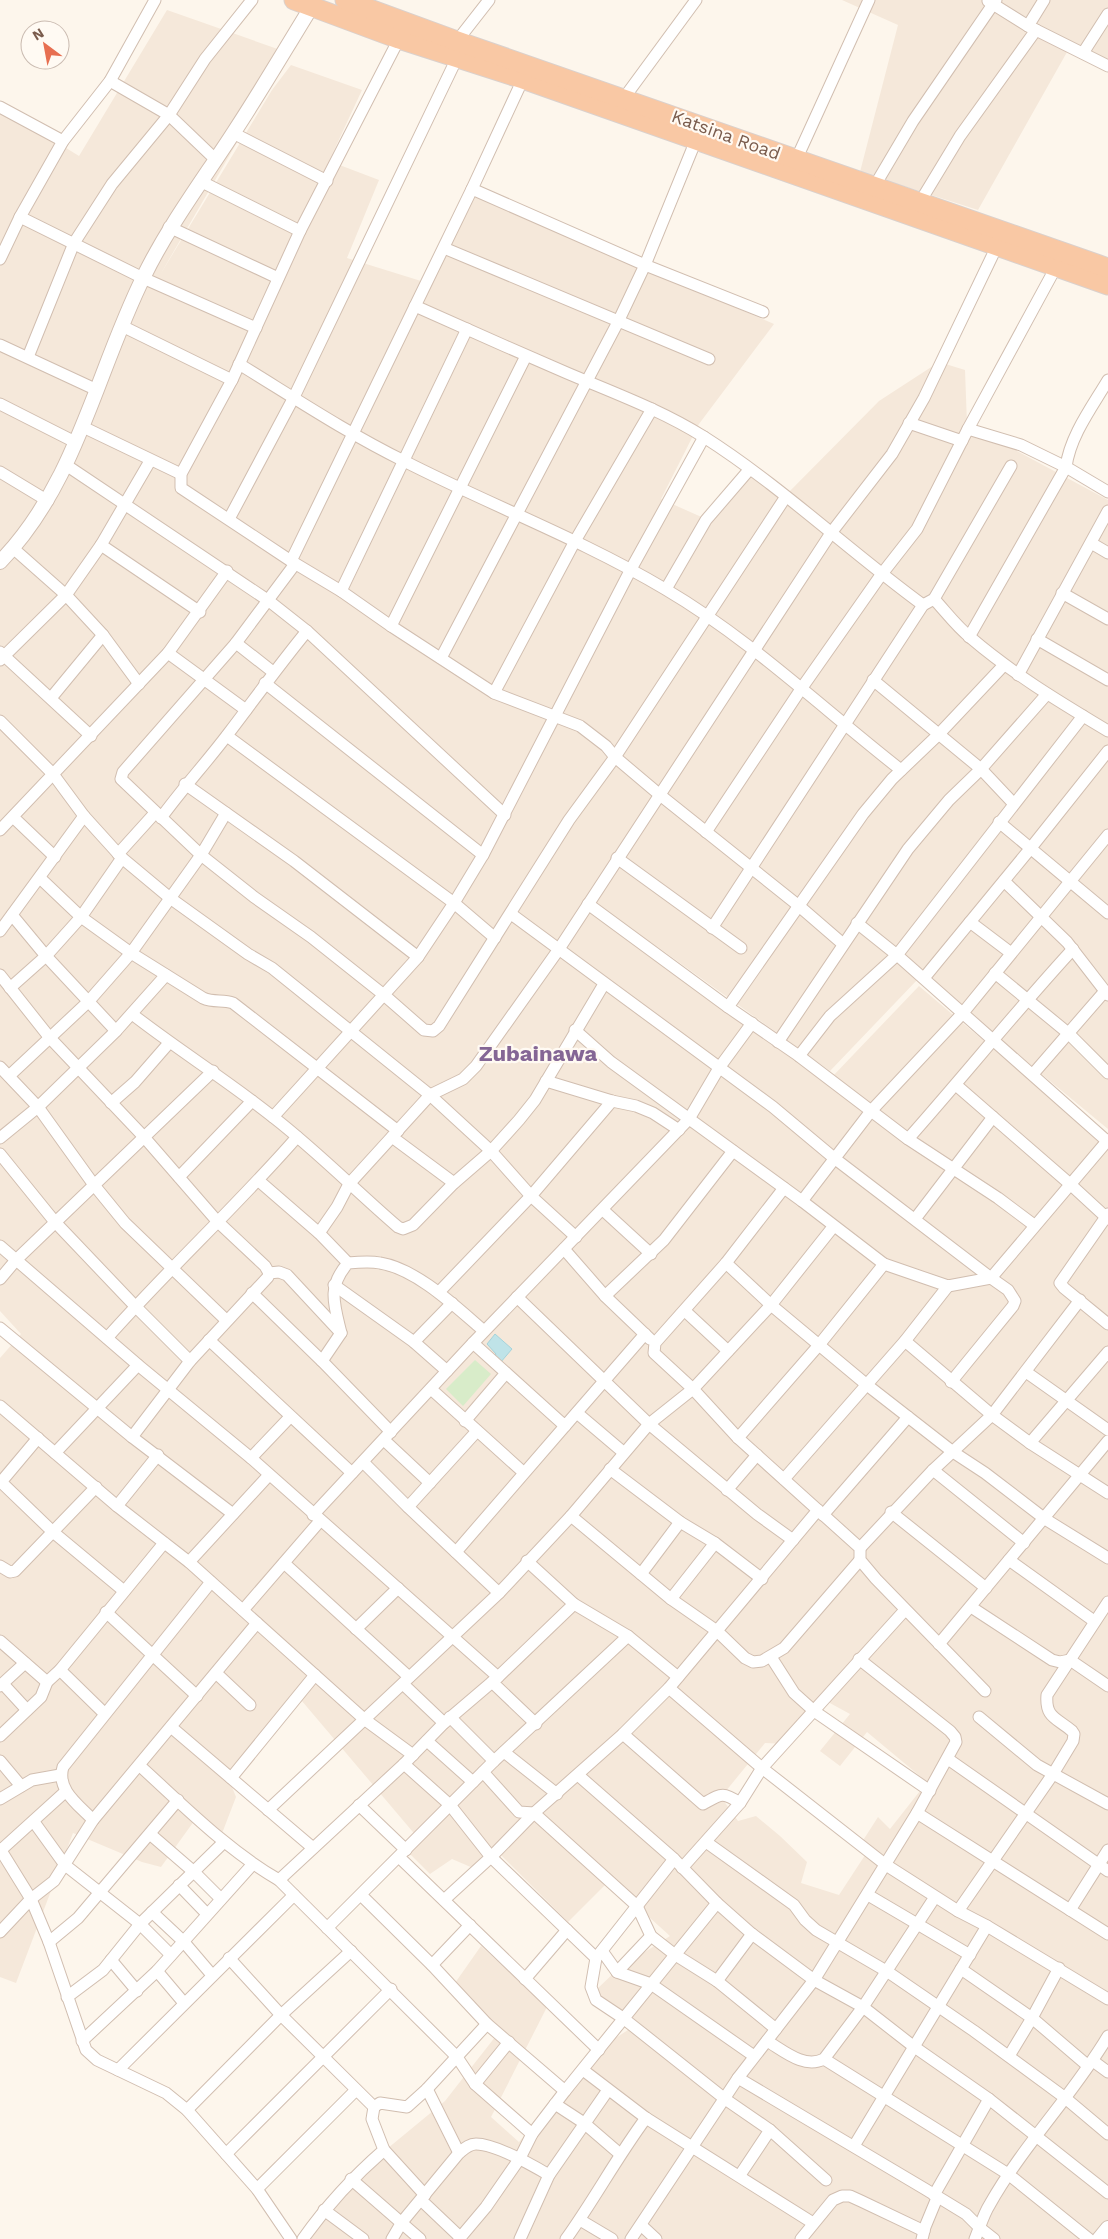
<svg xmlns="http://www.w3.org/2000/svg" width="1108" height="2239" viewBox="0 0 1108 2239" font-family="'Work Sans',sans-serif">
  <rect width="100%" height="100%" fill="#fdf6ec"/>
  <!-- residential -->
  <g fill="#f5e8da" fill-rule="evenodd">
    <polygon points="842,0 1108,0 1108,65 1071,45 978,210 860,172 898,25"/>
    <path d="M167,10L289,53L160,275L272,90L291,65L362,90L329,161L379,180L347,258L421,281L473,195L774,324L699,424L661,499L706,519L747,469L784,497L879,401L939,362L965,370L967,424L1108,500V1129L930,982L918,979L830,1071L648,940L832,1077L919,986L1108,1146V2239H299L298,2237L330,2196L445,2101L499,2032L455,1983L481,1946L547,2007L491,2117L519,2142L596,2051L634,2026L614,2011L596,1990L618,1969L670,1936L609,1881L568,1922L500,1854L473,1868L452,1859L430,1874L408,1852L418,1838L296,1694L230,1782L236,1797L221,1836L197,1817L161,1867L142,1862L73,1833L16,1983L0,1977V1358L21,1334L0,1311V107L79,156ZM828,1702L850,1714L820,1751L840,1766L867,1732L927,1782L890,1829L878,1817L862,1842L871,1846L839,1895L801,1883L807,1862L780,1836L756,1816L738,1821L721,1797L765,1743L787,1744Z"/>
  </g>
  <!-- green -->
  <polygon fill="#d8ecc9" points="475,1360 491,1374 463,1406 446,1389"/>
  <!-- water -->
  <polygon fill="#bfe3e8" stroke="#a5d3da" points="495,1334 512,1349 500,1363 494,1357 496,1354 487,1344"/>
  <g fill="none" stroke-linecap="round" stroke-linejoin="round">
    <defs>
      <g id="minor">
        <polyline points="988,1 1028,26 1108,66"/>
        <polyline points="1028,26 1044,0"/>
        <polyline points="399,39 300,231 232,380 181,474 181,488 291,561 341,591 391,626 494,693 580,726 606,746 615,757 660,795 799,906 843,944"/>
        <polyline points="457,41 489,0"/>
        <polyline points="1083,53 1108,14"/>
        <polyline points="110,81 169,115 215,159"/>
        <polyline points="624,98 696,0"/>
        <polyline points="0,107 63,141"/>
        <polyline points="233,133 327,181"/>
        <polyline points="796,160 869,0"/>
        <polyline points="200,181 300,231"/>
        <polyline points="874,187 913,121 996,0"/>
        <polyline points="472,189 645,265 763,312"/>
        <polyline points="920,202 960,136 1036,30"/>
        <polyline points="20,217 143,278 256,328"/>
        <polyline points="169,227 278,278"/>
        <polyline points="444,248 709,359"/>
        <polyline points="0,259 20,217 63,141 110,81 155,0"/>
        <path d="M415,306C466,329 516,351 567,373C614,393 661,410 704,437C781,486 849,551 923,605"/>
        <polyline points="122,326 232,380"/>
        <polyline points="0,345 97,390"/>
        <polyline points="28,357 74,243 112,184 169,115 205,59 252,0"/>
        <path d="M239,364C293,397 347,433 404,461C490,505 581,539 665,589C750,639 823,709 901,770"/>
        <polyline points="0,404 75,442"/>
        <polyline points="909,423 962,441"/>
        <polyline points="83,427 181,474"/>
        <polyline points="968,429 1021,445 1066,467 1108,492"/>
        <polyline points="66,465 269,601 307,631 505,815"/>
        <polyline points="0,472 48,501"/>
        <polyline points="229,519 294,397 457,58"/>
        <polyline points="1091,543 1108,553"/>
        <polyline points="101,545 200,612"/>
        <polyline points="14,549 66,595 103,635 139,684"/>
        <polyline points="291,561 472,189 523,79"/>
        <polyline points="295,564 236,643 123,772 121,779 201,855 254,897 311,937 384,995 424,1030 433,1031 439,1026 569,820 615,757 785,498"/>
        <polyline points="666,589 706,520 749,470"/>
        <polyline points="341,591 467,329"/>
        <polyline points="1062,593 1108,619"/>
        <path d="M934,599C946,612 957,627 971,638C1013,674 1060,702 1108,731"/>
        <polyline points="391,626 526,356"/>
        <path d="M969,637L1066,467C1070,436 1092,407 1108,380"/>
        <polyline points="1037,639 1108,680"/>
        <polyline points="236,643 273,672"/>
        <polyline points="0,652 91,736"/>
        <polyline points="168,653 246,710"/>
        <polyline points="441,658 618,322 645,265 696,140"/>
        <polyline points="0,660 66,595 101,545 150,461"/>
        <polyline points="1018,675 1108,511"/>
        <polyline points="873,680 981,769 1014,804"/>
        <polyline points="265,683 483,855"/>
        <polyline points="494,693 575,541 652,409"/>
        <polyline points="51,698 103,635"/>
        <polyline points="0,721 53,774 84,816 122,858 170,898 248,954 272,968 430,1095 491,1151 531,1196 612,1101"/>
        <polyline points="227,736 454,903 495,938"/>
        <polyline points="185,784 294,861 418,957"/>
        <polyline points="13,817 55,857"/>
        <path d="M161,818C182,789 206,763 228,734C254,700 279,665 307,631"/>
        <polyline points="999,822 1108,913"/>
        <polyline points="0,830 168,653 227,571"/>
        <polyline points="706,832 801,689 881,575 917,529 968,429 1056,267"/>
        <polyline points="118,854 155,813"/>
        <polyline points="617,858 741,948"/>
        <path d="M40,878L81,917L131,953L203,998C214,1003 223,999 233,1003L398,1131"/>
        <polyline points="1004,881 1067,942 1108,995"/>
        <polyline points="588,904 728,1007 799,1056 908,1139 998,1198 1034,1225"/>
        <polyline points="511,914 773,1107 834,1158 991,1278 1108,1140"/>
        <polyline points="12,915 46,956 116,1031"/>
        <polyline points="970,922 1011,953"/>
        <polyline points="857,923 897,955 1108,1142"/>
        <polyline points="712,928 923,605 934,599 1011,466"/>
        <polyline points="0,931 84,816"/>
        <polyline points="995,973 1068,1033 1108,1073"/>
        <polyline points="0,975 50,1038 144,1137 217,1221 265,1266 269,1273"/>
        <polyline points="924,978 1030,849 1108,751"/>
        <polyline points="10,988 46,956 81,917 122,858"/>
        <polyline points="728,1007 863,814 892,779 938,735 1004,665"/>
        <path d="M132,1014C178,1050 227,1080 273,1117C317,1151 356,1191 398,1227L403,1229L413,1225L454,1183L491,1151L519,1120L535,1100L604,984"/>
        <polyline points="575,1030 611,1062 802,1201 884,1264 948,1286 991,1278 1008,1290 1015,1301 1013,1306 951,1382"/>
        <polyline points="778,1042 908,849 949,800 981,769 1047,694"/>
        <polyline points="799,1056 830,1016 897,955 1083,716"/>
        <polyline points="0,1067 38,1107 94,1185 125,1223 226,1320"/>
        <polyline points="1033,1074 1105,991"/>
        <polyline points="9,1076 88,1002 131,953 201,855 226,813"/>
        <polyline points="546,1081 612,1101 636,1106 653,1113 679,1130"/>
        <polyline points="956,1085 1070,1184 1108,1219"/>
        <polyline points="111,1103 135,1082 169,1043"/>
        <polyline points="273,1117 418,957 454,903 483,855 631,569 704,437"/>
        <polyline points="392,1137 454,1183"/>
        <polyline points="0,1138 38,1107 116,1031 166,975"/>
        <path d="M908,1139C963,1077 1016,1011 1073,949"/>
        <polyline points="0,1154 55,1222 135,1306 190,1361"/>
        <polyline points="179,1177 252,1101"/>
        <polyline points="259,1181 319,1233 348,1263"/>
        <polyline points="784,1188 726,1263 655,1343 654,1353 693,1389 738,1438 860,1548 860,1560 876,1579 985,1691"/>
        <polyline points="802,1201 871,1111 962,1014 1108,835"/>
        <polyline points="603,1210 651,1254"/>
        <polyline points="1108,1214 1060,1283 1064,1288 1108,1324"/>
        <polyline points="915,1219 993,1117"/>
        <polyline points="319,1233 337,1207 349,1184 430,1095 463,1079 476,1066 559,949 831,533 892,454 924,398 997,246"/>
        <polyline points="0,1246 138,1365 251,1458 498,1677"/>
        <polyline points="564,1249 605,1296 650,1339"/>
        <polyline points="726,1263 771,1305 867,1385 953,1452 985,1473 1045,1519 1108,1558"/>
        <polyline points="269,1273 279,1272 287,1275 341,1333 322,1361"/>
        <polyline points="0,1279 16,1260 213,1071"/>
        <polyline points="334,1285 414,1342 447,1371"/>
        <polyline points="439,1292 531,1196 576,1237"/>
        <polyline points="252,1293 322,1361 391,1432"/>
        <polyline points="605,1296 664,1240 733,1151"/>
        <polyline points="517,1297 649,1424 757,1514 793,1540"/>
        <polyline points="1080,1300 992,1415 1030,1443 1108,1493"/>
        <polyline points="685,1311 728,1351"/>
        <polyline points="0,1328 132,1437 233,1514"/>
        <path d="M341,1333C334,1304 327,1287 348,1263C359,1262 370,1261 380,1263C417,1269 456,1307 484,1331"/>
        <path d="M107,1338C168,1269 237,1206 297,1137"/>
        <polyline points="209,1340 352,1473"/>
        <polyline points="414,1342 452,1303"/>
        <polyline points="473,1343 565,1426 645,1334"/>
        <polyline points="1026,1372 1108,1430"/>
        <polyline points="431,1389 523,1472"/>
        <polyline points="0,1406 117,1506 189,1562 364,1719 413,1755"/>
        <polyline points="577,1413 623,1452"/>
        <polyline points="465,1421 506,1373"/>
        <polyline points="132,1437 190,1361 268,1277 269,1273"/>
        <polyline points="738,1438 819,1345 884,1264"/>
        <polyline points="384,1440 430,1483"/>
        <polyline points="1030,1443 1108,1352"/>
        <polyline points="55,1453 138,1365"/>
        <polyline points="251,1458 290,1417"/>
        <polyline points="363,1462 408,1507 499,1593"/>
        <polyline points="610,1469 680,1522 715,1543 762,1579"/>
        <polyline points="933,1470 1024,1543"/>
        <polyline points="784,1479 905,1341 948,1286"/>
        <polyline points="0,1481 53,1532 124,1591"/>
        <polyline points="1,1482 38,1438"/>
        <polyline points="727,1490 757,1455"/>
        <polyline points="117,1506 158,1455"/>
        <polyline points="408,1507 477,1431"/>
        <polyline points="891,1512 986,1588"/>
        <polyline points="313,1515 473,1343 689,1119 719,1068 752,1023"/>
        <polyline points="823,1515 908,1417"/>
        <polyline points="571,1516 671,1599 717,1631 745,1658 753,1662 762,1661 784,1648 860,1560"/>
        <polyline points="860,1548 933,1470 992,1415 905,1341"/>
        <polyline points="456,1552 565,1426"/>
        <polyline points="1009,1560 1094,1621"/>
        <polyline points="527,1561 574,1604 628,1636 678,1677"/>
        <polyline points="189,1562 269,1475"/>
        <polyline points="284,1563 409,1677"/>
        <polyline points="0,1566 10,1572 15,1571 96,1487"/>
        <polyline points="641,1574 680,1522"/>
        <polyline points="671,1599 715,1543"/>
        <polyline points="971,1607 1052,1660 1060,1662 1070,1660 1108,1686"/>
        <polyline points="243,1610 320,1521"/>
        <polyline points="106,1612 197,1696"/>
        <polyline points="356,1629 398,1588"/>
        <polyline points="0,1641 47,1682"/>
        <polyline points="939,1644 1108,1441"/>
        <polyline points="771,1657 794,1693 814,1711 930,1791"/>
        <polyline points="60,1670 104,1713"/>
        <polyline points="216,1673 250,1705"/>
        <polyline points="492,1682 536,1724"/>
        <polyline points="3,1684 27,1710"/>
        <polyline points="403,1684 444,1723"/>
        <polyline points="0,1686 25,1663"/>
        <polyline points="669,1688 762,1768 886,1865 958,1911 987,1926 1108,1999"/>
        <polyline points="450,1717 494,1761"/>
        <polyline points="979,1717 1037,1765 1108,1804"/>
        <polyline points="171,1727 313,1848"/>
        <path d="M623,1734L703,1804C721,1794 722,1791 740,1803"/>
        <polyline points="0,1736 41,1697 47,1682 60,1670 164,1543"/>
        <polyline points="427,1741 473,1782"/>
        <polyline points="504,1752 557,1794"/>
        <polyline points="948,1759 1108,1871"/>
        <polyline points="0,1761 21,1786"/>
        <polyline points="404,1764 450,1805 491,1857 596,1958"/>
        <path d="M140,1766C184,1806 227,1850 279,1880L457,2057L475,2084L532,2134"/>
        <polyline points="483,1772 519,1812 534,1813 637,1906 651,1936 674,1954 717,1981 776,2029"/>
        <polyline points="578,1775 674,1859 717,1903 752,1934 814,1980 863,2007 913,2046 989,2099 1108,2193"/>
        <polyline points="231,1778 315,1675"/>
        <polyline points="0,1799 32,1780 60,1775"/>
        <polyline points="359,1805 406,1850"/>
        <polyline points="268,1810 499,1593 571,1516 649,1424 693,1389 771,1305 833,1227"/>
        <polyline points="917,1813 1108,1934"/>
        <path d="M93,1820C79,1805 56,1790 63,1767L211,1582"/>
        <polyline points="34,1822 65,1865 140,1924 171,1955"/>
        <polyline points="150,1834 194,1872 221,1899"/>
        <polyline points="706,1842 794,1905 805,1920 816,1930 888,1972 974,2031 1064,2097 1108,2134"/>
        <polyline points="0,1849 31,1899 49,1942 86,2050 97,2060 166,2093 187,2110 257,2189 291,2239"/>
        <polyline points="1,1850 65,1792"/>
        <polyline points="399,1857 599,2050"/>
        <polyline points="674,1859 596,1958 591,1987 596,2000 623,2018 725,2099 770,2130 826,2180"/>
        <polyline points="682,1868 740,1803 762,1768 905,1610"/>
        <polyline points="279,1880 404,1764 444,1723 498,1677 574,1604"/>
        <polyline points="179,1885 207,1914"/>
        <polyline points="361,1895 432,1965 487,2024 565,2091"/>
        <polyline points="868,1895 970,1955"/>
        <polyline points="444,1900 491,1857 534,1813 623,1734 669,1688 818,1510"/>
        <polyline points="1070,1910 1108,1850"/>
        <path d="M958,1911L1053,1774L1073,1741L1074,1734L1072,1731C1057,1718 1045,1718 1047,1695L1108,1602"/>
        <polyline points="152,1912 183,1941 212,1975"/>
        <polyline points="327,1928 494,1761 628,1636"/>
        <polyline points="0,1932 31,1899 54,1881 93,1820 257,1623"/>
        <polyline points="49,1942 78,1918 178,1800"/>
        <polyline points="602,1951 617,1972 651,1984 754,2056"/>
        <polyline points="229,1958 281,2015 374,2107"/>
        <polyline points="111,1960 137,1991"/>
        <polyline points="432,1965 470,1925"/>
        <polyline points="961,1969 1032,2018 1059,1968"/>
        <polyline points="157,1971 184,2003"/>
        <polyline points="617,1972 651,1936"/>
        <polyline points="525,1979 567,1930"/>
        <polyline points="717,1981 752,1934"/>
        <polyline points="67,1997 103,1970 140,1924 224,1842"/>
        <polyline points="82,2041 157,1971 252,1865"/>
        <path d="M767,2041C784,2051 804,2069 824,2059L863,2007L935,1897"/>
        <polyline points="1009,2056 1032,2018 1087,2065 1093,2061 1108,2072"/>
        <polyline points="824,2059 1008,2174 1089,2239"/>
        <polyline points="118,2070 294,1895"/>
        <polyline points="583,2070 646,2118 813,2223"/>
        <polyline points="738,2078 925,2189 966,2214 980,2228 994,2239"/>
        <polyline points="475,2084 509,2042"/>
        <polyline points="427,2089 459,2153"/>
        <polyline points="555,2104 584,2123 620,2154"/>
        <polyline points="187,2110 281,2015 351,1951"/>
        <polyline points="854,2146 987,1926"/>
        <polyline points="384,2150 425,2195"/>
        <polyline points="226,2154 391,1989"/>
        <polyline points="740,2175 770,2130"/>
        <polyline points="351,2179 420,2239"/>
        <polyline points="257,2189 356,2090"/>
        <polyline points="934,2195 989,2099"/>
        <polyline points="421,2200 460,2237"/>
        <polyline points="324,2210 363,2239"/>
        <polyline points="580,2220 612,2239"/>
        <polyline points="642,2226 656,2239"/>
        <path d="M303,2239C327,2205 353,2177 384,2150L372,2119L374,2107L380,2103L407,2107L427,2089L487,2024"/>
        <path d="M392,2239L402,2222L459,2153C464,2149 469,2144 476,2144C495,2144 532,2165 549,2175"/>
        <polyline points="459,2239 486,2207 520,2158 532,2134 565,2091 717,1903"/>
        <polyline points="520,2239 549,2175 608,2090"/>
        <path d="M566,2239C594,2200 617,2157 646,2118"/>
        <polyline points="631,2239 738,2078 814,1980 917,1813 956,1742 955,1737 950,1731 859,1659"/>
        <polyline points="801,2239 833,2200 842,2196 850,2196 861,2201 924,2231"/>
        <polyline points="922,2239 925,2227 937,2198"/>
        <path d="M975,2239C980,2227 983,2215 990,2204C1024,2144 1073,2095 1108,2036"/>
      </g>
      <g id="tertiary">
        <path d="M0,562C77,483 96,372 144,276C169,225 203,180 234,132C261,91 286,48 312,6"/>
        <polyline points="1099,2239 1108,2228"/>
      </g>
      <g id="trunk">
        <polyline points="294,0 399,39 523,79 1108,285"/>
        <polyline points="345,0 457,41 1108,268"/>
      </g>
    </defs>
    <!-- minor casing -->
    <use href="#minor" stroke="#d1beb0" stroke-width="13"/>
    <!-- tertiary casing -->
    <use href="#tertiary" stroke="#d1beb0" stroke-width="16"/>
    <!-- trunk casing -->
    <use href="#trunk" stroke="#dad1cd" stroke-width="21"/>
    <!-- minor -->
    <use href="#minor" stroke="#fff" stroke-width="11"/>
    <!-- tertiary -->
    <use href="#tertiary" stroke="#fff" stroke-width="14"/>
    <!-- trunk -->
    <use href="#trunk" stroke="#f9c8a4" stroke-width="19"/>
  </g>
  <g text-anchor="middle" stroke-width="4.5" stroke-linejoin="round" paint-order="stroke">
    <!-- street labels -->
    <g font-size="18" fill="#7a5c4d" stroke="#fffaf3">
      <text transform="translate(726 135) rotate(20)" y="6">Katsina Road</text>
    </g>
    <!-- district labels -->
    <g font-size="22" font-weight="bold" fill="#846695" stroke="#fffaf3">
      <text x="538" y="1061">Zubainawa</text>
    </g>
  </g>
  <!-- north arrow -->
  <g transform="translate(45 45) rotate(328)"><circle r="24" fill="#fffaf3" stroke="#cabbb1"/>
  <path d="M0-4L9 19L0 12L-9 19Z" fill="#e76f51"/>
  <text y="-8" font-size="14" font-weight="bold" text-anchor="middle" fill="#7a5c4d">N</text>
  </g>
</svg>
